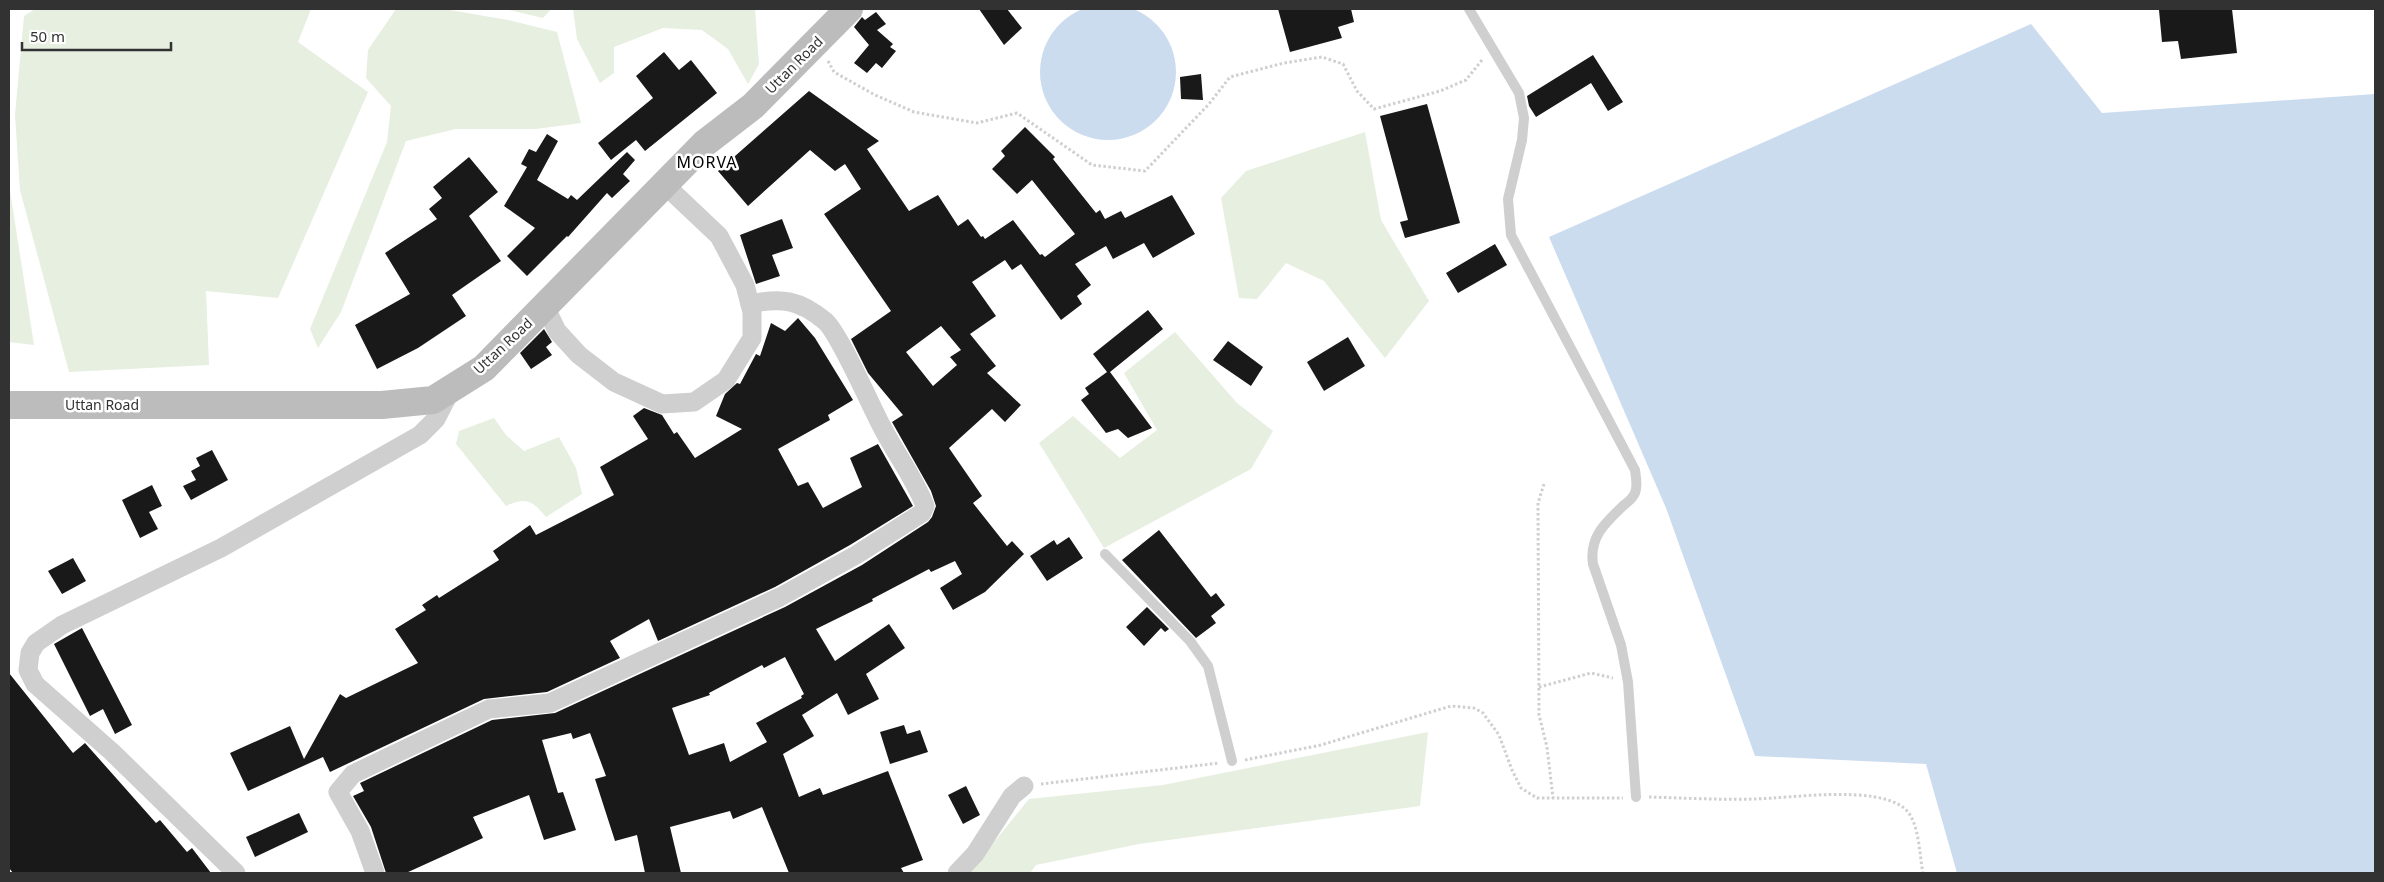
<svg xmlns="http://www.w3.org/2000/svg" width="2384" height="882" viewBox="0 0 2384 882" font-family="'Noto Sans',sans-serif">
  <rect width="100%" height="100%" fill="#fff"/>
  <!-- green -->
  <g fill="#e6efe0">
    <polygon points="35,9 311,9 298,42 368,92 278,298 206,291 209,365 69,372 20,190 15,115 24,16"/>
    <polygon points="396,9 444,9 508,20 557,32 581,123 536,129 456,129 406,141 341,312 318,348 310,329 387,142 391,106 366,78 368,50"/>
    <polygon points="505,9 551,9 543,18"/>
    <polygon points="573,9 755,9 759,64 748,84 728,49 702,30 663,28 614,47 614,73 600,83 577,39"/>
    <polygon points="1365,132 1381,220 1429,301 1385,358 1324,281 1286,263 1257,299 1239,298 1221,198 1246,171"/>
    <polygon points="9,184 34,345 9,342"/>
    <polygon points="1175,332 1237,403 1273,431 1251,469 1104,548 1039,443 1073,416 1120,458 1157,430 1124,373"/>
    <path d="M494,418L506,435L524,451L559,437L576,468L582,494L546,517C532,500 526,497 506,506L456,444L459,431Z"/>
    <polygon points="1428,732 1420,806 1139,844 1036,865 1030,873 969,873 1029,799 1163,785"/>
  </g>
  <!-- water -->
  <g fill="#ccdcef">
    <circle cx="1108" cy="72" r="68"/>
    <polygon points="2031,24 2102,113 2375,94 2375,873 1957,873 1926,764 1755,756 1666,508 1549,237"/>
  </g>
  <!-- building -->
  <g fill="#191919" fill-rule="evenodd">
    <polygon points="979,9 1007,9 1022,28 1004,45"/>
    <polygon points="1278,9 1351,9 1354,22 1338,27 1342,38 1290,52"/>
    <polygon points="2232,9 2237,53 2181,59 2178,41 2162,42 2159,10"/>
    <polygon points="876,12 886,24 877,30 893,44 890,47 896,51 882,68 876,63 867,73 854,63 869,45 854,27 862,17 865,20"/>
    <polygon points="664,52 679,70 691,60 717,93 645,151 636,140 611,160 598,143 653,98 636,76"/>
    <polygon points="1593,55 1623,102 1608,111 1591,83 1536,117 1529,106 1527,96"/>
    <polygon points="1201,74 1203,100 1181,99 1180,77"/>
    <path d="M809,91L879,141L867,149L909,211L938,195L958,226L968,219L981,237L983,236L985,239L1013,220L1040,255L1042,254L1045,257L1075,234L1032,180L1017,194L992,169L1005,156L1001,151L1025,127L1055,157L1053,159L1096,213L1100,210L1105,219L1121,211L1125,218L1172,195L1195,234L1153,258L1144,243L1113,259L1106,246L1075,264L1091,285L1077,296L1082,304L1061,320L1021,264L1012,270L1005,260L972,282L996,316L970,334L996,366L987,373L1021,405L1005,422L992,409L949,448L982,496L973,503L1007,546L1012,541L1024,554L985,592L953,610L940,588L962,574L955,561L931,572L929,569L872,599L873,601L816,629L835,661L889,624L905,648L866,674L879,699L848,715L837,693L802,715L814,736L783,754L799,797L820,788L823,795L888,771L923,860L901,868L904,873H789L762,807L733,819L730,811L670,827L681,873H645L637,835L615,841L595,779L606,776L590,733L573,739L571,733L542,740L558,793L563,792L576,830L544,840L529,795L473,817L483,838L406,873H386L371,827L353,796L364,791L360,783L492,720L555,713L785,607L862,565L928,522L932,517L936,506L931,491L892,422L903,415L868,373L851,339L891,311L824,214L861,189L845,164L835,171L810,150L748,206L718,171ZM941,326L961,350L950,357L957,365L933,386L906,352ZM785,657L804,694L801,696L802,698L756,723L767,742L730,762L724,743L689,755L672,708L710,695L709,693L762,665L764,668Z"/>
    <polygon points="1427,104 1460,223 1405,238 1400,222 1408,220 1380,116"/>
    <polygon points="547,134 558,141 537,180 568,199 571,195 577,200 627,152 635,160 623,174 630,181 612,198 607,193 568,237 567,236 527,276 507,256 535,228 504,206 527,167 521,164 529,149 536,152"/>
    <polygon points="469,157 498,192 469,216 501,261 452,295 466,316 418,348 377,369 355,325 410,294 385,253 437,219 429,209 442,198 433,187"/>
    <polygon points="782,219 793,248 772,255 780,276 756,284 740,235"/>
    <polygon points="1495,244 1507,265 1458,293 1446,273"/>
    <polygon points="1148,310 1163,329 1110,372 1152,428 1128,438 1118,429 1106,433 1081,400 1089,394 1085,388 1107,372 1093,354"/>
    <polygon points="798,318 815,338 853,400 828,415 830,420 778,449 798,486 808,482 823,508 862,487 850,458 878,444 913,506 850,545 775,587 658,641 649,619 610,641 620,658 547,692 484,699 330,772 323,757 248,791 230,753 290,726 304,759 340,694 346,698 418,663 395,629 426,610 422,605 437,595 439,598 499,560 493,551 530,525 536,535 614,495 600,467 648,439 633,416 644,408 662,415 674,434 677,432 695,458 742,429 716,416 725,394 737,383 740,384 756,354 760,356 771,323 785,331"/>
    <polygon points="544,329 552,342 546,347 552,355 531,369 520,353"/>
    <polygon points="1348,337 1365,366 1324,391 1307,362"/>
    <polygon points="1228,341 1263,367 1251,386 1213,360"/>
    <polygon points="212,450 228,480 191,500 183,486 196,480 191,471 200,466 196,458"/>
    <polygon points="152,485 162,506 149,512 158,529 140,538 122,500"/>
    <polygon points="1159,530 1211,597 1216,593 1225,605 1211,616 1216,623 1196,638 1122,560"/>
    <polygon points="1069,537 1083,558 1047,581 1030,556 1054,540 1057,545"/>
    <polygon points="73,558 86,581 62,594 48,571"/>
    <polygon points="1147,607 1169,629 1165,632 1161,628 1144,646 1126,627"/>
    <polygon points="82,628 132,725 115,734 103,709 90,716 54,644"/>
    <polygon points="9,673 73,753 85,743 156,823 160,820 187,852 192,848 211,873 13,873 9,868"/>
    <polygon points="904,725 907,734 920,730 928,752 890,764 880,732"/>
    <polygon points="966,786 980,815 963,824 948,795"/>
    <polygon points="299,813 308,832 255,857 246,837"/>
  </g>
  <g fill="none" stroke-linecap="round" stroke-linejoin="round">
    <!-- path -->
    <g stroke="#cfcfcf" stroke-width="3" stroke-dasharray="2.5 2.5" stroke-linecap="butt">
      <polyline points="828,61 834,72 875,95 914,112 977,123 1017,113 1092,165 1145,171 1209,104 1230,77 1284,63 1322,57 1343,64 1357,91 1374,109 1440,91 1466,80 1482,60"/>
      <polyline points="1544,484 1538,503 1539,715 1547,747 1553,798"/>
      <polyline points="1539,687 1591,673 1613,678"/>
      <polyline points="1245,760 1321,745 1451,706 1474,708 1483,713 1499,735 1512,770 1521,788 1537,798 1623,798"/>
      <polyline points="1041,784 1219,763"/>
      <path d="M1649,797C1684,798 1720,800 1755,799C1793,798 1875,785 1904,808C1920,821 1919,855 1923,873"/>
    </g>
    <!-- service -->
    <g stroke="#cfcfcf" stroke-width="10">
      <path d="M1469,9L1519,93L1524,118L1522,140L1508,199L1511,235L1635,470C1636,478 1638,486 1635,493C1633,498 1628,502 1624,505C1605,523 1589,537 1593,564L1621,645L1628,682L1636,797"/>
      <polyline points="1105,554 1190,641 1208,666 1232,761"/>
    </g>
    <!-- minor -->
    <g stroke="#cfcfcf" stroke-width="19">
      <polyline points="545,306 557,331 579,355 614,382 662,404 694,402 726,380 752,338 752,312 745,285 719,236 664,184"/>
      <polyline points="236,873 112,752 35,684 28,670 30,653 36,643 62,625 221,548 420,435 436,419 451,390"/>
      <path d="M375,873L360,831L338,792L353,774L489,709L550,703L780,597L856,555L922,513L925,506C914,477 895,453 881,425C870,404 839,333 825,321C800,300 781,297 750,304"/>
      <polyline points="957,873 975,854 1012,796 1024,786"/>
    </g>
    <!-- secondary -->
    <polyline stroke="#bcbcbc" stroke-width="28" points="9,405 382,405 433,400 484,368 705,143 753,106 849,9"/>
  </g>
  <g text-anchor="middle" stroke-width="5" stroke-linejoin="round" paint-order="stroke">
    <!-- street labels -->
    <g font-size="14" fill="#323232" stroke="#fff">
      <text transform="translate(794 65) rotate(-45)" y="5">Uttan Road</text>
      <text transform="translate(503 346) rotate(-43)" y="5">Uttan Road</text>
      <text x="102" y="410">Uttan Road</text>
    </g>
    <!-- quarter labels -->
    <g font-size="16" letter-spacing="1" fill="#000" stroke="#fff">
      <text x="707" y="168">MORVA</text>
    </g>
  </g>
  <!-- border -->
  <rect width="2384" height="882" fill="none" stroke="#323232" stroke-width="20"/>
  <!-- scale -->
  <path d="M22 42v8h149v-8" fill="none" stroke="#323232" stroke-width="2.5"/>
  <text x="30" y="42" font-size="15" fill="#323232" stroke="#ffffff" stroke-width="4" paint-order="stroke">50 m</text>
</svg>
